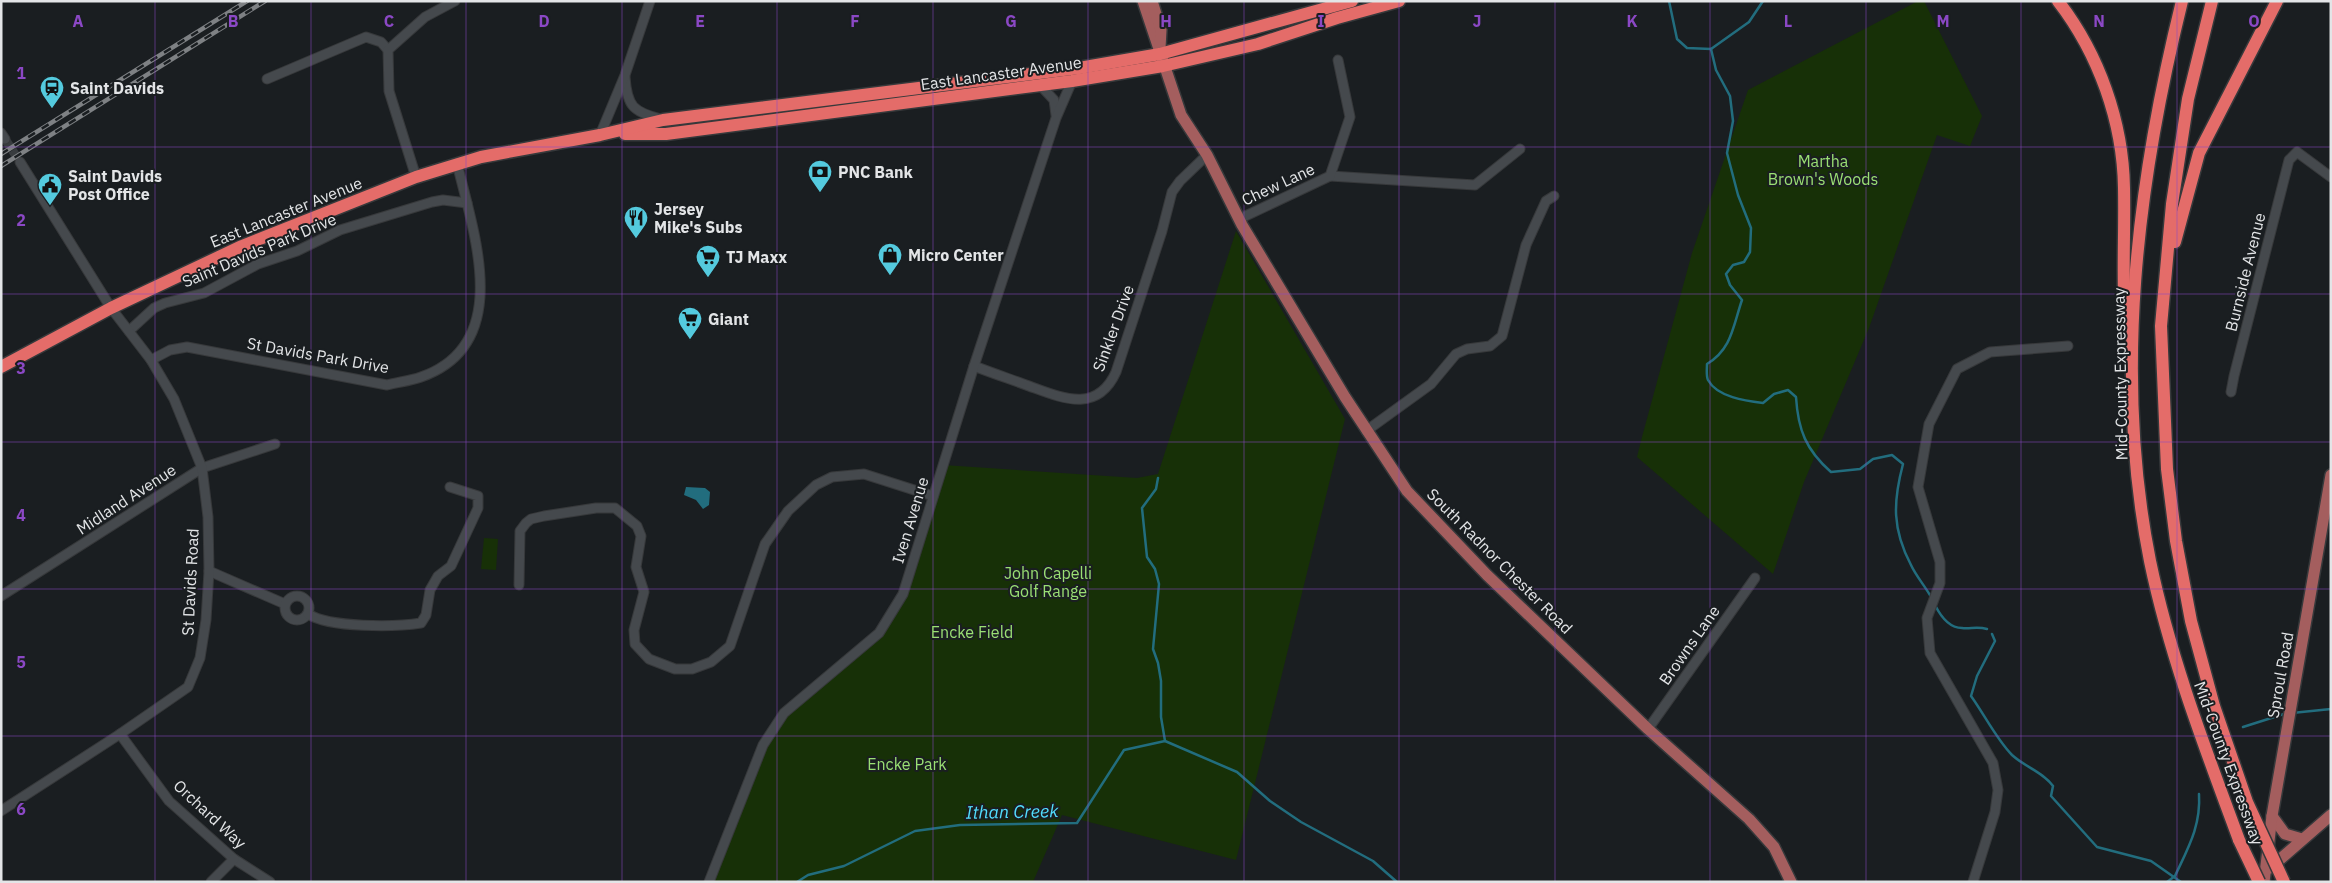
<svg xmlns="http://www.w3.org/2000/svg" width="2332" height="883" viewBox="0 0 2332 883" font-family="'IBM Plex Sans',sans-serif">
  <rect width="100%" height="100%" fill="#1a1e21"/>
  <!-- green -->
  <g fill="#173007">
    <polygon points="1918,1 1924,1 1982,116 1970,146 1937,135 1869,328 1804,482 1773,574 1637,457 1642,437 1692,253 1748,90"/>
    <polygon points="1236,231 1345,419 1236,860 1062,815 1033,882 709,882 763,745 784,713 879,633 903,594 943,465 1137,478 1158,474"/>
    <polygon points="484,538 498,539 496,570 481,569"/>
  </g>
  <!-- water -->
  <polygon fill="#226d7e" points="686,487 705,488 710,492 709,505 703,509 696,500 684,495"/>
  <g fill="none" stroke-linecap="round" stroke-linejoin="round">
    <!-- stream -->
    <g stroke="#226d7e" stroke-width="2.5">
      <polyline points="1669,1 1677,39 1687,48 1711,49"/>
      <path d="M1711,49L1716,70L1730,96L1733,121L1727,153L1738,195L1751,228L1750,252L1744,262L1733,265L1726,274L1730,285L1742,300C1733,326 1732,349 1707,364C1707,370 1706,376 1708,380C1717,397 1746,401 1763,403L1774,394L1788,390L1796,397C1798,430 1806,450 1831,472L1860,469L1873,459L1892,455L1903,464C1893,502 1892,529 1911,565C1916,576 1925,586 1931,597"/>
      <polyline points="1711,49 1749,22 1763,1"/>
      <polyline points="1158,478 1156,489 1142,508 1147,557 1155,569 1159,584 1153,649 1158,663 1161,681 1161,717 1165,741"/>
      <path d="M1935,605C1940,615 1949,628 1962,628C1971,629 1977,626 1987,629"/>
      <path d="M1992,634L1995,641L1977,676L1971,696C1984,714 1997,740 2012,755C2025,767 2043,772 2053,786L2051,796L2097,847L2151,861L2181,882"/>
      <polyline points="2292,713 2331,709"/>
      <polyline points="2243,727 2287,713"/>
      <path d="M2175,876C2188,848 2201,826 2199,794"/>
      <polyline points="797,882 808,875 844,866 915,831 960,825 1077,823 1124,750 1165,741 1237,772 1270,801 1301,822 1373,861 1397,882"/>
      <polyline points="2167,882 2175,876"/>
    </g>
    <!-- minor-tunnel -->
    <polyline stroke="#383c3f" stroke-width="9" stroke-dasharray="9 4.5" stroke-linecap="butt" points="5,139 20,162"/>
    <defs>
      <g id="minor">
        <path d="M625,77C627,106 633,112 661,119"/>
        <polyline points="267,79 366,37 381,42 388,50"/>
        <polyline points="1040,85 1054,100 1056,115"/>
        <polyline points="1,133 5,139"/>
        <polyline points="600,135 625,75 650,1"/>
        <polyline points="1330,176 1475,185 1520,149"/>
        <polyline points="416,177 389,91 388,50 425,17 455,1"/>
        <polyline points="1239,219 1330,176 1350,117 1338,60"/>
        <polyline points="129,331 154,308 165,303 204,293 258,264 297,251 340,230 432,202 443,200 467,203"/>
        <path d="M151,360L170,350L187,347L387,385C398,382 410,381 421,377C515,344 473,232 457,163"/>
        <path d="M974,366C992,373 1010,379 1029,386C1062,398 1097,414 1116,372L1162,231L1172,192L1180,181L1207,155"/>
        <polyline points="2231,392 2234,376 2289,160 2297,152 2331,177"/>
        <polyline points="1366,431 1431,384 1456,354 1467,349 1490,346 1502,336 1526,245 1546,201 1554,196"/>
        <polyline points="209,571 285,604"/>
        <polyline points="519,585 520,531 526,523 531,519 544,516 596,508 615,508 637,526 641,536 636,567 644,592 634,630 635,644 649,659 675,669 692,669 711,662 730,646 765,544 788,511 816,485 832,477 864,474 933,496"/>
        <circle cx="297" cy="608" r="12"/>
        <polyline points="1,596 202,468 275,444"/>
        <path d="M308,614C330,628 395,627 421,623L426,615L430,590L438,576L451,566L478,508V496L450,487"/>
        <polyline points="1648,729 1755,578"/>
        <polyline points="120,734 169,801 234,859 270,882"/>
        <polyline points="1,811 120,734 188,687 200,658 206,620 209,571 208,517 202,468 174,399 151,360 111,308 20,162"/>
        <polyline points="211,882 234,859"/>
        <polyline points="709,882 763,745 784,713 879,633 903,594 974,366 1056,118 1072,81"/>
        <polyline points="1973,882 1995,812 1998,790 1993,763 1930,653 1927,618 1940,583 1940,562 1918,487 1929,424 1957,369 1990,352 2068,346"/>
      </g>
      <g id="major">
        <polyline points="1143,1 1181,115 1207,155 1242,225 1345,397 1407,491 1487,575 1648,729 1749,819 1774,847 1791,882"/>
        <polyline points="1152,1 1161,30 1160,48"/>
        <polyline points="2272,816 2285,834 2302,839"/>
        <polyline points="2270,868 2331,815"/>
        <polyline points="2264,882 2272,816 2331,475"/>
      </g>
      <g id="highway">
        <path d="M2058,1C2099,54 2123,122 2124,188C2125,233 2122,277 2125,322"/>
        <path d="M2182,1C2137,183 2113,375 2150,561C2170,657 2205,748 2239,840"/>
        <polyline points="2212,1 2188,99 2172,204 2161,326 2167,469 2176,541 2191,621 2214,706 2247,802"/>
        <polyline points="625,134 666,134 1072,81 1163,66 1258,44 1337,18 1399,1"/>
        <polyline points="2175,242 2199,153 2277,1"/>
        <polyline points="1,367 111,308 242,246 416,177 481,157 600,135 663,120 1079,68 1160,54 1352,1"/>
      </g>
    </defs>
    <!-- minor casing -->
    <use href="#minor" stroke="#37393b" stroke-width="11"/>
    <!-- major casing -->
    <use href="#major" stroke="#37393b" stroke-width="14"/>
    <!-- highway casing -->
    <use href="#highway" stroke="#37393b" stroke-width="15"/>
    <!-- minor -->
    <use href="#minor" stroke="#45494d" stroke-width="9"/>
    <!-- major -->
    <use href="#major" stroke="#a45e5e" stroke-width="11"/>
    <!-- highway -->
    <use href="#highway" stroke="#e46c69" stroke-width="12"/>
    <defs>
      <g id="rail">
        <polyline points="1,154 247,1"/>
        <polyline points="1,166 265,1"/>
      </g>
    </defs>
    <!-- rail casing -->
    <use href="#rail" stroke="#7e8184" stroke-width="4.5"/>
    <!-- rail -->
    <use href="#rail" stroke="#1a1e21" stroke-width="2.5" stroke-dasharray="8" stroke-linecap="butt"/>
    <defs>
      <g id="highway-bridge">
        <polyline points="2247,802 2284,882"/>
        <polyline points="2239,840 2259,882"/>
      </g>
    </defs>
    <!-- highway-bridge casing -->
    <use href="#highway-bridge" stroke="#37393b" stroke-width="15" stroke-linecap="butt"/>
    <!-- highway-bridge -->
    <use href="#highway-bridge" stroke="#e46c69" stroke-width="12"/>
  </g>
  <!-- grid -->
  <path fill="none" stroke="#8b48c5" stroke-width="1" stroke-opacity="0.55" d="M155,1V882M311,1V882M466,1V882M622,1V882M777,1V882M933,1V882M1088,1V882M1244,1V882M1399,1V882M1555,1V882M1710,1V882M1866,1V882M2021,1V882M2177,1V882M1,147H2331M1,294H2331M1,442H2331M1,589H2331M1,736H2331"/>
  <!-- icons -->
  <defs>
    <symbol id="station-pin" viewBox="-11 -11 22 30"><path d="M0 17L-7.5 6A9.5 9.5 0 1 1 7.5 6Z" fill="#54cade" stroke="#1a1e21"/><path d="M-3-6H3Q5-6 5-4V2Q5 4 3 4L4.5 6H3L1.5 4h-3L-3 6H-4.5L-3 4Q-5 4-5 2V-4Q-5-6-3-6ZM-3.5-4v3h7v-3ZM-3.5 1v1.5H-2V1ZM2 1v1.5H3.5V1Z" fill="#111"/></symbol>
    <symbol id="bank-pin" viewBox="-11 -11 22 30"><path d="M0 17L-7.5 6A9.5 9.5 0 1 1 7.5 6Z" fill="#54cade" stroke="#1a1e21"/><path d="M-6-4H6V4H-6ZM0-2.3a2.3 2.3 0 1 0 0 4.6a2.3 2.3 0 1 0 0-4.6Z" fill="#111"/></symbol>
    <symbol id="civic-pin" viewBox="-11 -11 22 30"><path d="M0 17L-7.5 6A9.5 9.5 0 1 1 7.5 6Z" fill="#54cade" stroke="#1a1e21"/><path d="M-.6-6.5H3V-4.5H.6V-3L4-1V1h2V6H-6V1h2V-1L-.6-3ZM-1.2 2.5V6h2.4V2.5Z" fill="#111"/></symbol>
    <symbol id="restaurant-pin" viewBox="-11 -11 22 30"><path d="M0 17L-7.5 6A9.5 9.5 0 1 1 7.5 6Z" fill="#54cade" stroke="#1a1e21"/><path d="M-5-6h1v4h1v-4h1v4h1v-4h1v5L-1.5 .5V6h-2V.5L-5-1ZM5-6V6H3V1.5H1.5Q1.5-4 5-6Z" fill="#111"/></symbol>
    <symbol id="shop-pin" viewBox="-11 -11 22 30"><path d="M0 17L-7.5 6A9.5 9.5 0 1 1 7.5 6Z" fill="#54cade" stroke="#1a1e21"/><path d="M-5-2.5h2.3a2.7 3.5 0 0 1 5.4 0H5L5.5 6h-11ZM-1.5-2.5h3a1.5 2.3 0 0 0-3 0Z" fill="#111"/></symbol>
    <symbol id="supermarket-pin" viewBox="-11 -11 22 30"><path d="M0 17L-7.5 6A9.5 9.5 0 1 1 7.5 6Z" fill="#54cade" stroke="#1a1e21"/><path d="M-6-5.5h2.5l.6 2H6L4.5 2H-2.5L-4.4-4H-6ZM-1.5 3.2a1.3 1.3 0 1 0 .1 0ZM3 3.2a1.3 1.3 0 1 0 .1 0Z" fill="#111"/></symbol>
  </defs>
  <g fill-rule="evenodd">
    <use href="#station-pin" x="38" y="74" width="28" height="38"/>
    <use href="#bank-pin" x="806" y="158" width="28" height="38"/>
    <use href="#civic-pin" x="36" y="171" width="28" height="38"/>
    <use href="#restaurant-pin" x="622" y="204" width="28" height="38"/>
    <use href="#shop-pin" x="876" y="241" width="28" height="38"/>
    <use href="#supermarket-pin" x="694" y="243" width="28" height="38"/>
    <use href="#supermarket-pin" x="676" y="305" width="28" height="38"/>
  </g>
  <g text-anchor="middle" stroke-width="4" stroke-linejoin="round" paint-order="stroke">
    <!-- street labels -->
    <g font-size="16" fill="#e3e5e7" stroke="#1a1e21">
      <text transform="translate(1001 73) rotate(-8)" y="6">East Lancaster Avenue</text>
      <text transform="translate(1278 184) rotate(-25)" y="6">Chew Lane</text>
      <text transform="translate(286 212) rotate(-22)" y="6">East Lancaster Avenue</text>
      <text transform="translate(259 250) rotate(-23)" y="6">Saint Davids Park Drive</text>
      <text transform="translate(2245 272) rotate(-76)" y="6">Burnside Avenue</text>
      <text transform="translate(1113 328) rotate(-70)" y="6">Sinkler Drive</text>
      <text transform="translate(318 355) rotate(10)" y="6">St Davids Park Drive</text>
      <text transform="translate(2120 374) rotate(-91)" y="6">Mid-County Expressway</text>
      <text transform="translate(126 499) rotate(-33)" y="6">Midland Avenue</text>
      <text transform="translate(910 520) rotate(-73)" y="6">Iven Avenue</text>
      <text transform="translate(1500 561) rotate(45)" y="6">South Radnor Chester Road</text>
      <text transform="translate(190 582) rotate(-87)" y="6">St Davids Road</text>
      <text transform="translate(1689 645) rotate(-55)" y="6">Browns Lane</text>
      <text transform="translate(2280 675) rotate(-80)" y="6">Sproul Road</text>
      <text transform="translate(2229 763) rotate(70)" y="6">Mid-County Expressway</text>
      <text transform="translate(210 814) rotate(43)" y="6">Orchard Way</text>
    </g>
    <!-- poi labels -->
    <g font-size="16" font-weight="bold" fill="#e3e5e7" stroke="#1a1e21" text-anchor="start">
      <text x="70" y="94">Saint Davids</text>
      <text x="838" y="178">PNC Bank</text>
      <text x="68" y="182">Saint Davids<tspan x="68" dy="18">Post Office</tspan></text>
      <text x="654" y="215">Jersey<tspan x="654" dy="18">Mike's Subs</tspan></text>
      <text x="908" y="261">Micro Center</text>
      <text x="726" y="263">TJ Maxx</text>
      <text x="708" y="325">Giant</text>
    </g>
    <!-- park labels -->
    <g font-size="16" fill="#9adf74" stroke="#1a1e21">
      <text x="1823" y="167">Martha<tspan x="1823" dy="18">Brown's Woods</tspan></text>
      <text x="1048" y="579">John Capelli<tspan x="1048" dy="18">Golf Range</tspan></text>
      <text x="972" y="638">Encke Field</text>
      <text x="907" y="770">Encke Park</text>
    </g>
    <!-- water labels -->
    <g font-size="18" font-style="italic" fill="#52dcfd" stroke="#1a1e21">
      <text transform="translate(1012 812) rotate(-1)" y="6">Ithan Creek</text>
    </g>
  </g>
  <g font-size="16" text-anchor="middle" font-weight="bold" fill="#8b48c5" stroke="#1a1e21" stroke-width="4" stroke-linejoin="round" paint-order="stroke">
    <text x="78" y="27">A</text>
    <text x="233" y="27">B</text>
    <text x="389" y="27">C</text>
    <text x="544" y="27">D</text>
    <text x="700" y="27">E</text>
    <text x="855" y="27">F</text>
    <text x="1011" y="27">G</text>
    <text x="1166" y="27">H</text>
    <text x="1321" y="27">I</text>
    <text x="1477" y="27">J</text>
    <text x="1632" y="27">K</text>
    <text x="1788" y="27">L</text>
    <text x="1943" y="27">M</text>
    <text x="2099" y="27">N</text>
    <text x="2254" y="27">O</text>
    <text x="21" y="79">1</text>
    <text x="21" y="226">2</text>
    <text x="21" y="374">3</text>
    <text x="21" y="521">4</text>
    <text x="21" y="668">5</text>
    <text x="21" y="815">6</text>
  </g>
  <!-- border -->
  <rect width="2332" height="883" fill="none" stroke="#e3e5e7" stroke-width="5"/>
</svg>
